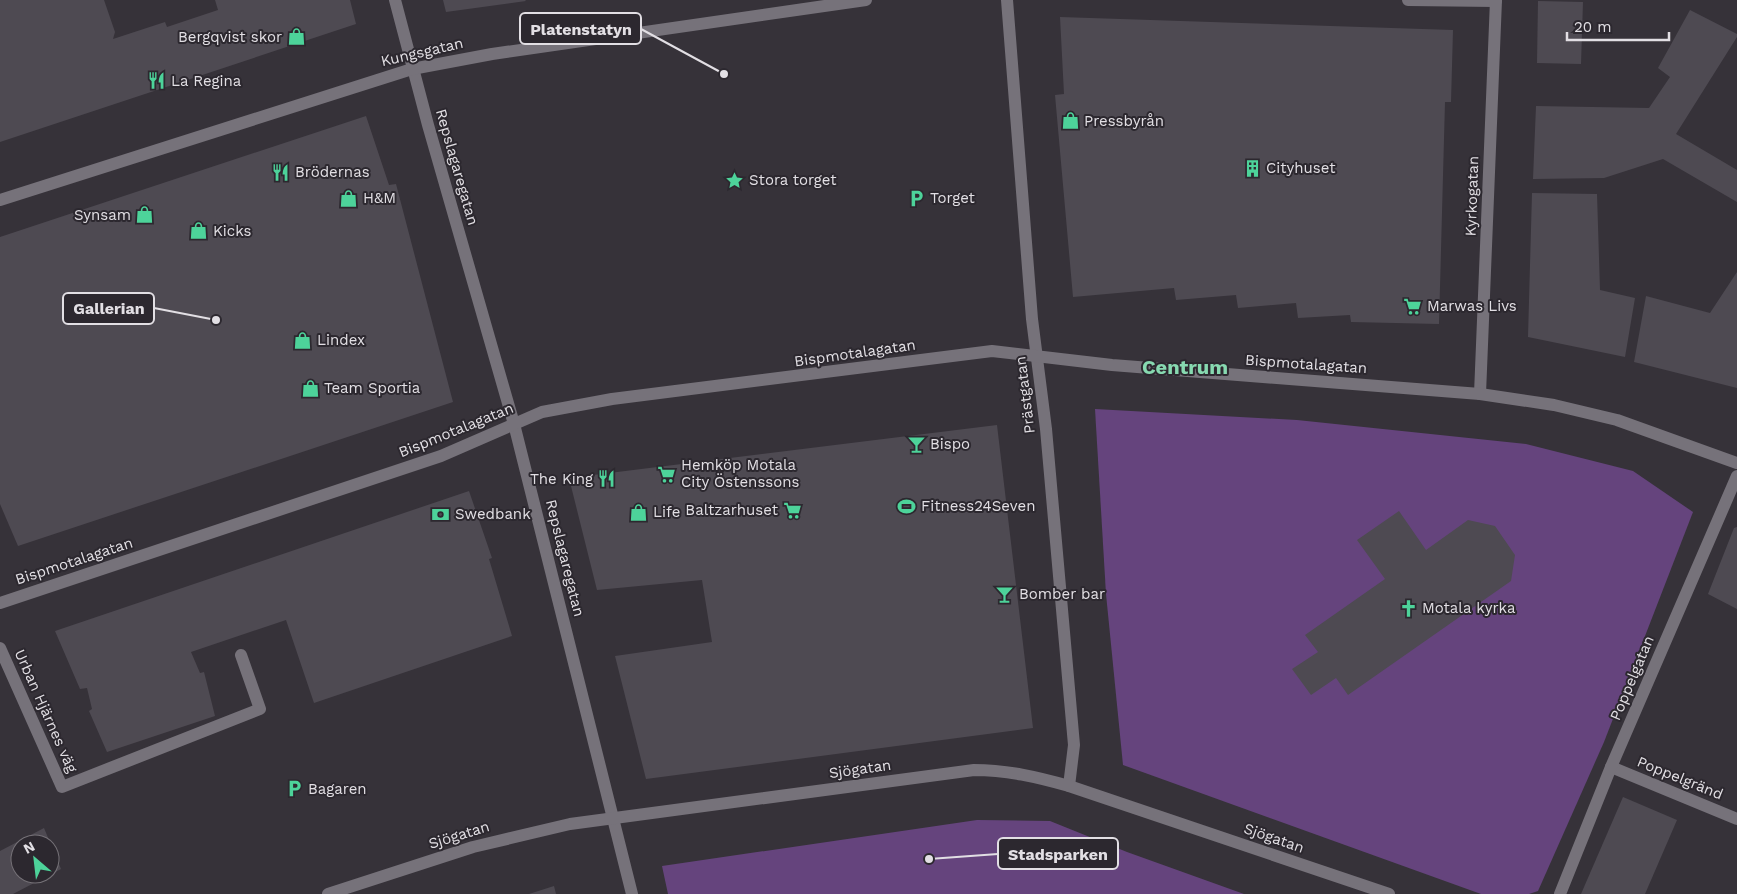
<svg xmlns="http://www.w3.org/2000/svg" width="1737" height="894" viewBox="0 0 1737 894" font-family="'Work Sans',sans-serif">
  <rect width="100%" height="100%" fill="#363239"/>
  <!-- green -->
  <g fill="#65447d">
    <polygon points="1095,409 1297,420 1526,444 1633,471 1693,512 1604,742 1538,891 1529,894 1481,894 1123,765 1106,594"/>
    <polygon points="977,820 1050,821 1127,852 1244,894 668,894 662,866"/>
  </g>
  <!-- building -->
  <g fill="#4e4a52" fill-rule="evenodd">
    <polygon points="0,0 104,0 115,32 113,39 165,22 167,27 218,10 215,0 350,0 356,24 0,142"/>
    <polygon points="443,0 525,0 526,1 446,12"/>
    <polygon points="1538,1 1583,2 1581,64 1537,63"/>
    <polygon points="1690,10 1737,34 1737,37 1676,134 1737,170 1737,202 1663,159 1604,178 1533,179 1536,106 1649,108 1670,77 1658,68"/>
    <polygon points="1060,17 1453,30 1451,102 1445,102 1439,324 1351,322 1350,315 1298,318 1296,303 1238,308 1236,295 1176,300 1174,288 1073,297 1055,95 1064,94"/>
    <polygon points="366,116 389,185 396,184 453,402 18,546 0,504 0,237"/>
    <polygon points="1532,193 1597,194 1600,290 1635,298 1625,357 1528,337"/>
    <polygon points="1737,272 1737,388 1634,362 1646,296 1710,313"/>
    <polygon points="997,425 1033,728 646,779 615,656 712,642 702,580 597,590 569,478"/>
    <polygon points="469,491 492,558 489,559 512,636 314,703 286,620 191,652 200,673 204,672 215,716 107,752 89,711 92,709 87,688 80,689 55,631"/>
    <polygon points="1399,511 1426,550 1468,520 1495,526 1515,555 1511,581 1348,695 1336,678 1311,695 1292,669 1318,652 1305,635 1385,579 1357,540"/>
    <polygon points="1737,527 1737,609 1708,594 1734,528"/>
    <polygon points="1623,797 1677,820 1645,894 1581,894"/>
    <path d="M44,828L61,869L13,894H0V851ZM20,844H50V874H20Z"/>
    <polygon points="554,886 556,894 529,894"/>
  </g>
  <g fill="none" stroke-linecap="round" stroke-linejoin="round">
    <!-- minor -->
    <g stroke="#76727a" stroke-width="12">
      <polyline points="395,0 428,125 514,424 632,894"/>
      <polyline points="1007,0 1032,319 1046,429 1074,745 1069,786"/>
      <polyline points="1408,0 1496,1"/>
      <polyline points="0,200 412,69 492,54 866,0"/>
      <polyline points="1480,394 1496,0"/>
      <polyline points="0,603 441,456 542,412 612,399 992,351 1112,365 1480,394 1554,405 1617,420 1737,463"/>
      <polyline points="0,648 62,787 260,709 241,655"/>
      <polyline points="1611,767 1737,819"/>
      <path d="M328,894L473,847L570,824L974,770C1007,770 1037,777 1069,786L1389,894"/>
      <polyline points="1560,894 1611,767 1737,476"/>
    </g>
  </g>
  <!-- icons -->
  <defs>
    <symbol id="shop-bare" viewBox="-9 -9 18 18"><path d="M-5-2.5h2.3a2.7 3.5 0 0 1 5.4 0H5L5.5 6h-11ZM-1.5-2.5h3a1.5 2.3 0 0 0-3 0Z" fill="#4dd39a" stroke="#2c282f" stroke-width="2.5" paint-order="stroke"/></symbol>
    <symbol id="restaurant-bare" viewBox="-9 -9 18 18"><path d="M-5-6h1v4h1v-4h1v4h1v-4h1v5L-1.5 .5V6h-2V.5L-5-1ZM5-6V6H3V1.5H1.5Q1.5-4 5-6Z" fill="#4dd39a" stroke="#2c282f" stroke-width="2.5" paint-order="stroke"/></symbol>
    <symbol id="building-bare" viewBox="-9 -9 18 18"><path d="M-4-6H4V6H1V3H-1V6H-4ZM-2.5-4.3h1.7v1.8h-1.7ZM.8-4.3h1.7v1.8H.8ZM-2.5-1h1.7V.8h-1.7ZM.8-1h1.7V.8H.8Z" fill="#4dd39a" stroke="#2c282f" stroke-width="2.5" paint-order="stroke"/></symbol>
    <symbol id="sight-bare" viewBox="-9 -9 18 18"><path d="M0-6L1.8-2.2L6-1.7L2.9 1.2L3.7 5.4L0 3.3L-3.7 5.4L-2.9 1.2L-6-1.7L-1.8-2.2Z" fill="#4dd39a" stroke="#2c282f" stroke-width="2.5" paint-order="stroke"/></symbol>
    <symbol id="parking-bare" viewBox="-9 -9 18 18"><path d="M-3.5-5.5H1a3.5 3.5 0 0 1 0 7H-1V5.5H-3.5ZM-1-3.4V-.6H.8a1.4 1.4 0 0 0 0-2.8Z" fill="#4dd39a" stroke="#2c282f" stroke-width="2.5" paint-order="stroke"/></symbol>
    <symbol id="supermarket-bare" viewBox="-9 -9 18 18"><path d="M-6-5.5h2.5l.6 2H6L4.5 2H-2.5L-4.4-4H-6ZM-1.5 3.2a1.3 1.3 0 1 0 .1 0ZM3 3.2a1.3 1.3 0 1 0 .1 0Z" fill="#4dd39a" stroke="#2c282f" stroke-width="2.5" paint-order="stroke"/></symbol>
    <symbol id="bar-bare" viewBox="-9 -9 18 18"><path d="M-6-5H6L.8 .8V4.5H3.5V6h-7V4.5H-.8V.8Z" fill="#4dd39a" stroke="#2c282f" stroke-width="2.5" paint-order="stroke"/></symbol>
    <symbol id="stadium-bare" viewBox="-9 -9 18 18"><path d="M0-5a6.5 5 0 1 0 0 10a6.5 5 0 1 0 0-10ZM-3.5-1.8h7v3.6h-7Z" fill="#4dd39a" stroke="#2c282f" stroke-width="2.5" paint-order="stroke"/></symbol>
    <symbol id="bank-bare" viewBox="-9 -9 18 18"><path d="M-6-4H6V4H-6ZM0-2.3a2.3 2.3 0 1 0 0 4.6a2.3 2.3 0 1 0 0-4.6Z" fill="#4dd39a" stroke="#2c282f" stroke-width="2.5" paint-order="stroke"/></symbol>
    <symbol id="church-bare" viewBox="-9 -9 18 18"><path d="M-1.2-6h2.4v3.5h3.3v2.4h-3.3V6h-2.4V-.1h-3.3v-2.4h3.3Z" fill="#4dd39a" stroke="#2c282f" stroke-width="2.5" paint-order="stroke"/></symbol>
  </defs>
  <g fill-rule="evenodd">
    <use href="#shop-bare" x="284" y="24" width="25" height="25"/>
    <use href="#restaurant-bare" x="144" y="68" width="25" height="25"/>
    <use href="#shop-bare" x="1058" y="108" width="25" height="25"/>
    <use href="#building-bare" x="1240" y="156" width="25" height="25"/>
    <use href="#restaurant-bare" x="268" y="160" width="25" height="25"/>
    <use href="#sight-bare" x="722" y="168" width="25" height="25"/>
    <use href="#shop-bare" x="336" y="186" width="25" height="25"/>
    <use href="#parking-bare" x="904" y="186" width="25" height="25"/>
    <use href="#shop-bare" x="132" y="202" width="25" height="25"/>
    <use href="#shop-bare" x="186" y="218" width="25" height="25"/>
    <use href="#supermarket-bare" x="1400" y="294" width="25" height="25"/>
    <use href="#shop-bare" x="290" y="328" width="25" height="25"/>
    <use href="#shop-bare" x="298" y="376" width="25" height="25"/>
    <use href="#bar-bare" x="904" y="432" width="25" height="25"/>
    <use href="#supermarket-bare" x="654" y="462" width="25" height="25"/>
    <use href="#restaurant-bare" x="594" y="466" width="25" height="25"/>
    <use href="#stadium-bare" x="894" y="494" width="25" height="25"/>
    <use href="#supermarket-bare" x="780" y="498" width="25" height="25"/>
    <use href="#shop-bare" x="626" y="500" width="25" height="25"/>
    <use href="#bank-bare" x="428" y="502" width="25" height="25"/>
    <use href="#bar-bare" x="992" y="582" width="25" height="25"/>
    <use href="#church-bare" x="1396" y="596" width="25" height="25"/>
    <use href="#parking-bare" x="282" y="776" width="25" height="25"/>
  </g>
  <g text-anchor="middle" stroke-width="4" stroke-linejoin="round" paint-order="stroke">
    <!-- poi labels -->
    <g font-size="15" fill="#e2dfe4" stroke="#2c282f" text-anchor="start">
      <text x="282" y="42" text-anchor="end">Bergqvist skor</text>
      <text x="171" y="86">La Regina</text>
      <text x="1084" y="126">Pressbyrån</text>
      <text x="1266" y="173">Cityhuset</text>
      <text x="295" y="177">Brödernas</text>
      <text x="749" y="185">Stora torget</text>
      <text x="363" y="203">H&amp;M</text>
      <text x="930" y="203">Torget</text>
      <text x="131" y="220" text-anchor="end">Synsam</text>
      <text x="213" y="236">Kicks</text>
      <text x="1427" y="311">Marwas Livs</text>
      <text x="317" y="345">Lindex</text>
      <text x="324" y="393">Team Sportia</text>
      <text x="930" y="449">Bispo</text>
      <text x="681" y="470">Hemköp Motala<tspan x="681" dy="17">City Östenssons</tspan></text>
      <text x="593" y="484" text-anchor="end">The King</text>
      <text x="921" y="511">Fitness24Seven</text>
      <text x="778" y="515" text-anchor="end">Baltzarhuset</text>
      <text x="653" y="517">Life</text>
      <text x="455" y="519">Swedbank</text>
      <text x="1019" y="599">Bomber bar</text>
      <text x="1422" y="613">Motala kyrka</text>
      <text x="308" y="794">Bagaren</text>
    </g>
    <!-- street labels -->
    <g font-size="15" fill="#e2dfe4" stroke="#2c282f">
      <text transform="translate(422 52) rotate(-13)" y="5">Kungsgatan</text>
      <text transform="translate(457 167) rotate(74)" y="5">Repslagaregatan</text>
      <text transform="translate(1472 196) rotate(-88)" y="5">Kyrkogatan</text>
      <text transform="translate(855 353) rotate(-8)" y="5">Bispmotalagatan</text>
      <text transform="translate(1306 364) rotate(4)" y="5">Bispmotalagatan</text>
      <text transform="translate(1025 395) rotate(-97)" y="5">Prästgatan</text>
      <text transform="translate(456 430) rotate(-22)" y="5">Bispmotalagatan</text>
      <text transform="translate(565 558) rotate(76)" y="5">Repslagaregatan</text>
      <text transform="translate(74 561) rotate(-18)" y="5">Bispmotalagatan</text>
      <text transform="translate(1632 678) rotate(-67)" y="5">Poppelgatan</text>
      <text transform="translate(46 711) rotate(66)" y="5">Urban Hjärnes väg</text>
      <text transform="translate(860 769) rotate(-8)" y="5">Sjögatan</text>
      <text transform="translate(1680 778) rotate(22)" y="5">Poppelgränd</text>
      <text transform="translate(459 835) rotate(-17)" y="5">Sjögatan</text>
      <text transform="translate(1274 838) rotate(19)" y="5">Sjögatan</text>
    </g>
    <!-- district labels -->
    <g font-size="20" font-weight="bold" fill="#87d9b0" stroke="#2c282f">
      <text x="1185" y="374">Centrum</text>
    </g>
  </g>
  <!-- callouts -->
  <path fill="none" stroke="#e2dfe4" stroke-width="2" d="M724 74L641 29M216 320L154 308M929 859L998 854"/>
  <g fill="#e2dfe4" stroke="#2c282f" stroke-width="2">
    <circle cx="724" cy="74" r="5"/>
    <circle cx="216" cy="320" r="5"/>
    <circle cx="929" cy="859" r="5"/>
  </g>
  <g fill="#2c282f" stroke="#e2dfe4" stroke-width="2">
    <rect x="520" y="13" width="121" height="31" rx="5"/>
    <rect x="63" y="293" width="91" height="31" rx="5"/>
    <rect x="998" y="838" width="120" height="31" rx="5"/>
  </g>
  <g font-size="16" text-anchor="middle" font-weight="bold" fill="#e2dfe4">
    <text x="581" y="35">Platenstatyn</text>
    <text x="109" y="314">Gallerian</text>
    <text x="1058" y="860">Stadsparken</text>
  </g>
  <!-- north arrow -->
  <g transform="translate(35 859) rotate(332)"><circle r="24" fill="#2c282f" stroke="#757177"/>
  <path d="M0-4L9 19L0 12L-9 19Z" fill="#4dd39a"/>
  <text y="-8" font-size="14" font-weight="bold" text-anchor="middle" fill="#e2dfe4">N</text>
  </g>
  <!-- scale -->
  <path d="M1567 32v8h102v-8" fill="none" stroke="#e2dfe4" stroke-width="2.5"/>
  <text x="1574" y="32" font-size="15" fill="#e2dfe4" stroke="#2c282f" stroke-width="4" paint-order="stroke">20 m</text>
</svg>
